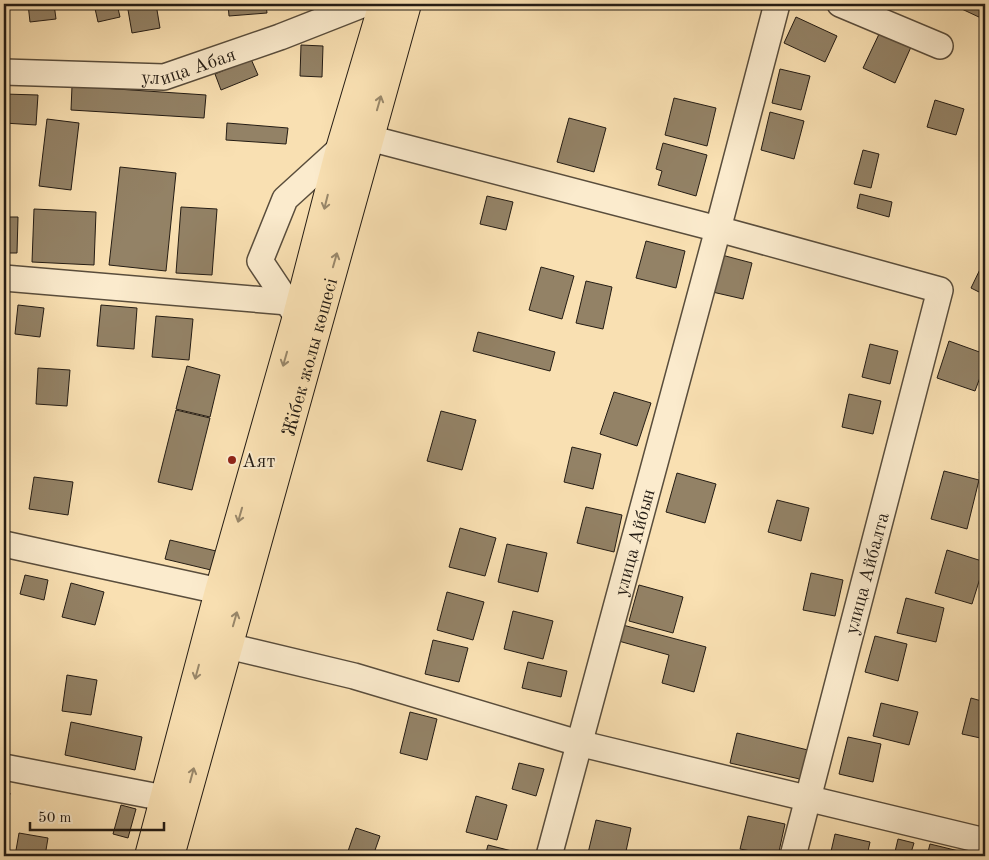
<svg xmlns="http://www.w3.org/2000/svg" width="989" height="860" viewBox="0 0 989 860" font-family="'Old Standard TT',serif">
  <rect width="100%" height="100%" fill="#f9e0b2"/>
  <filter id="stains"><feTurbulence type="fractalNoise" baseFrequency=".004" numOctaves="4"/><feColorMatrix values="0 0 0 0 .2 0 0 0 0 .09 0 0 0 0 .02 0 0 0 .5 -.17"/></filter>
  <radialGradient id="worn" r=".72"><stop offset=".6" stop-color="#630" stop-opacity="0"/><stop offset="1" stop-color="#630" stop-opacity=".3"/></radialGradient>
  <!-- building -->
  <g fill="#938266" stroke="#241c14">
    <polygon points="28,4 54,4 56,19 30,22"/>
    <polygon points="94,4 117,4 120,17 98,22"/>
    <polygon points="127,4 156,4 160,28 132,33"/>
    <polygon points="228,4 266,4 267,13 229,16"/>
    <polygon points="951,4 985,4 985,10 981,18"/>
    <polygon points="796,17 837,36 825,62 784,43"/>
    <polygon points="880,32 911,47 895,83 863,68"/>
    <polygon points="301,45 323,46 322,77 300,76"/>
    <polygon points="251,59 258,75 221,90 215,74"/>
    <polygon points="780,69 810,76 801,110 772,103"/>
    <polygon points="72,86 206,95 204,118 71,110"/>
    <polygon points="4,94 38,95 36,125 4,123"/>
    <polygon points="674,98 716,108 707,146 665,135"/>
    <polygon points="935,100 964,109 956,135 927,127"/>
    <polygon points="770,112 804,121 794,159 761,150"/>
    <polygon points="569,118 606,128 594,172 557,162"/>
    <polygon points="47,119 79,123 71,190 39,186"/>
    <polygon points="227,123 288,128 286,144 226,140"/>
    <polygon points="663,143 707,155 696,196 658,185 662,171 656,169"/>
    <polygon points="863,150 879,154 871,188 854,184"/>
    <polygon points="120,167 176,173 166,271 109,265"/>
    <polygon points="860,194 892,202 889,217 857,208"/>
    <polygon points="487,196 513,202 506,230 480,224"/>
    <polygon points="181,207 217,209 212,275 176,273"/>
    <polygon points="34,209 96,212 94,265 32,262"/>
    <polygon points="4,217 18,217 17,253 4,253"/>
    <polygon points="646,241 685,251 676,288 636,278"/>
    <polygon points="718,254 752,263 743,299 708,291"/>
    <polygon points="985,259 985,295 971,288"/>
    <polygon points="541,267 574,276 562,319 529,310"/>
    <polygon points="586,281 612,287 603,329 576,323"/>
    <polygon points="18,305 44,308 40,337 15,334"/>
    <polygon points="101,305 137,308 134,349 97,346"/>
    <polygon points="156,316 193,319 189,360 152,357"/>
    <polygon points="478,332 555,352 550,371 473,351"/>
    <polygon points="949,341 985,354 985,364 975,391 937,378"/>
    <polygon points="870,344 898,351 890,384 862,377"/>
    <polygon points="187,366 220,375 210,417 176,409"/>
    <polygon points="38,368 70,370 67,406 36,404"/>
    <polygon points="614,392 651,403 637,446 600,434"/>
    <polygon points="849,394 881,401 873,434 842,427"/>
    <polygon points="176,410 210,418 192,490 158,482"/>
    <polygon points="441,411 476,420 462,470 427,461"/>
    <polygon points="572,447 601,454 593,489 564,482"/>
    <polygon points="985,463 985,477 979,473"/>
    <polygon points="944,471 979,480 967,529 931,519"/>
    <polygon points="677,473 716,484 705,523 666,512"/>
    <polygon points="34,477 73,482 68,515 29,509"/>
    <polygon points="777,500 809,508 801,541 768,532"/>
    <polygon points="586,507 622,515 614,552 577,543"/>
    <polygon points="460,528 496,538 485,576 449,567"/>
    <polygon points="170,540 216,551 211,570 165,559"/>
    <polygon points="507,544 547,553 538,592 498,582"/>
    <polygon points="947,550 985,562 972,604 935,593"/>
    <polygon points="811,573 843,580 835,616 803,610"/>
    <polygon points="25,575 48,580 44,600 20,594"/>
    <polygon points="71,583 104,592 95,625 62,617"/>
    <polygon points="639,585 683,597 673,633 629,621"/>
    <polygon points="447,592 484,602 473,640 437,630"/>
    <polygon points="906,598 944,608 936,642 897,633"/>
    <polygon points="513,611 553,621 543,659 504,649"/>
    <polygon points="619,624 706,647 694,692 662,683 669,655 615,640"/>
    <polygon points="875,636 907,644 898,681 865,672"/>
    <polygon points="433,640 468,648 459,682 425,674"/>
    <polygon points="528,662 567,671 561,697 522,688"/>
    <polygon points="67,675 97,680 91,715 62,711"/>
    <polygon points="971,698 985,702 985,739 962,734"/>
    <polygon points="881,703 918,712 909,745 873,736"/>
    <polygon points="410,712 437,719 427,760 400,753"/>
    <polygon points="71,722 142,737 135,770 65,755"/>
    <polygon points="737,733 812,751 804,780 730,763"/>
    <polygon points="848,737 881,744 873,782 839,774"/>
    <polygon points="519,763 544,769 536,796 512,789"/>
    <polygon points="4,792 10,793 4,823"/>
    <polygon points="476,796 507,805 497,840 466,832"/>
    <polygon points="121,805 136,809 128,838 113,834"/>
    <polygon points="748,816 785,824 778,856 740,849"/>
    <polygon points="596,820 631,828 625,856 601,856 588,853"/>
    <polygon points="356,828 380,836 373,856 353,856 347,854"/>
    <polygon points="19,833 48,838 45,856 15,856"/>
    <polygon points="835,834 870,842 867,856 830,856"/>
    <polygon points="898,839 914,843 910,856 894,856"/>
    <polygon points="930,844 967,853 967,856 927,856"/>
    <polygon points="488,845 524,854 524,856 485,856"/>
  </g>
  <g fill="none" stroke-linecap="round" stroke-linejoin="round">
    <defs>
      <g id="minor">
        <polyline points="840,4 940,46"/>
        <path id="s1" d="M4,72L164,77L280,37L364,4"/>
        <polyline points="369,138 718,229 940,290 793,856"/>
        <polyline points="4,278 288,302"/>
        <polyline points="294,312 260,261 285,199 340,149"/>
        <polyline points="4,544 219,591"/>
        <polyline points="228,646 354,676 578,743 985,841"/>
        <polyline points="4,767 164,798"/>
        <path id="s2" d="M549,856L718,229L777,4"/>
      </g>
      <g id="major">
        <polyline points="149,856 219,591 297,316 340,149 383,4"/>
        <path id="s3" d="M170,856L407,4"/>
      </g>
    </defs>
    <!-- minor casing -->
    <use href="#minor" stroke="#594d3c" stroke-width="28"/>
    <!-- major casing -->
    <use href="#major" stroke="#241c14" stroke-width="30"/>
    <!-- minor -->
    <use href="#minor" stroke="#fbebcd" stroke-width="25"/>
    <!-- major -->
    <use href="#major" stroke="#f9e0b2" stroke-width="28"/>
  </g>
  <!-- one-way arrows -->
  <defs><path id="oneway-shaft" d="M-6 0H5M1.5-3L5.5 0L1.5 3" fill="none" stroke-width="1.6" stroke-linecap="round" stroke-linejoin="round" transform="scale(1.25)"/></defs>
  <g stroke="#99886b">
    <use href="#oneway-shaft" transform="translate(379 103) rotate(-74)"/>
    <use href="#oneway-shaft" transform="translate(326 202) rotate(104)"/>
    <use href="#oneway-shaft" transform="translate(335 260) rotate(-74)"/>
    <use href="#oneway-shaft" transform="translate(285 359) rotate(106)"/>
    <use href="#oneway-shaft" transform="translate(240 515) rotate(106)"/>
    <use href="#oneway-shaft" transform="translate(235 619) rotate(-74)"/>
    <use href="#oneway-shaft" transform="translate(197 672) rotate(105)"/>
    <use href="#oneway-shaft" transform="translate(192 775) rotate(-75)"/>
  </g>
  <!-- markers -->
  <circle fill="#8f2418" stroke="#fbebcd" stroke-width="2" cx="232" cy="460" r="5"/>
  <g text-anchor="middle" stroke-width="4" stroke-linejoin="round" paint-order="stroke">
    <!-- street labels -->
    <g font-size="19" fill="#241c14" stroke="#fbebcd">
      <text dy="7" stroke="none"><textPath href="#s1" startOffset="186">улица Абая</textPath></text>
      <text dy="7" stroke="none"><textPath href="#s3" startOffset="518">Жібек жолы көшесі</textPath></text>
      <text dy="7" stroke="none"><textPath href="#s2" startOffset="325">улица Айбын</textPath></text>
      <text transform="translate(866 573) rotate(-75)" y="7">улица Айбалта</text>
    </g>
    <!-- poi labels -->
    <g font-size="19" fill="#241c14" stroke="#fbebcd" text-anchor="start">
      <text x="242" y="467">Аят</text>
    </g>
  </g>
  <!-- margin -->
  <rect width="989" height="860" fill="none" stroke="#f9e0b2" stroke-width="20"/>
  <rect x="5" y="5" width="979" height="850" fill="none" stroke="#241c14" stroke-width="2.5"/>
  <rect x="10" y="10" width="969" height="840" fill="none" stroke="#241c14"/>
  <!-- scale -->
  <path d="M30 822v8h134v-8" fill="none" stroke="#241c14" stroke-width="2.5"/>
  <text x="38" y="822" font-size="15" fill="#241c14" stroke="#fbebcd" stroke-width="4" paint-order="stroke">50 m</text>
  <rect width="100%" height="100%" filter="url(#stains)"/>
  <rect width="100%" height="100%" fill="url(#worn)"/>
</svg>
